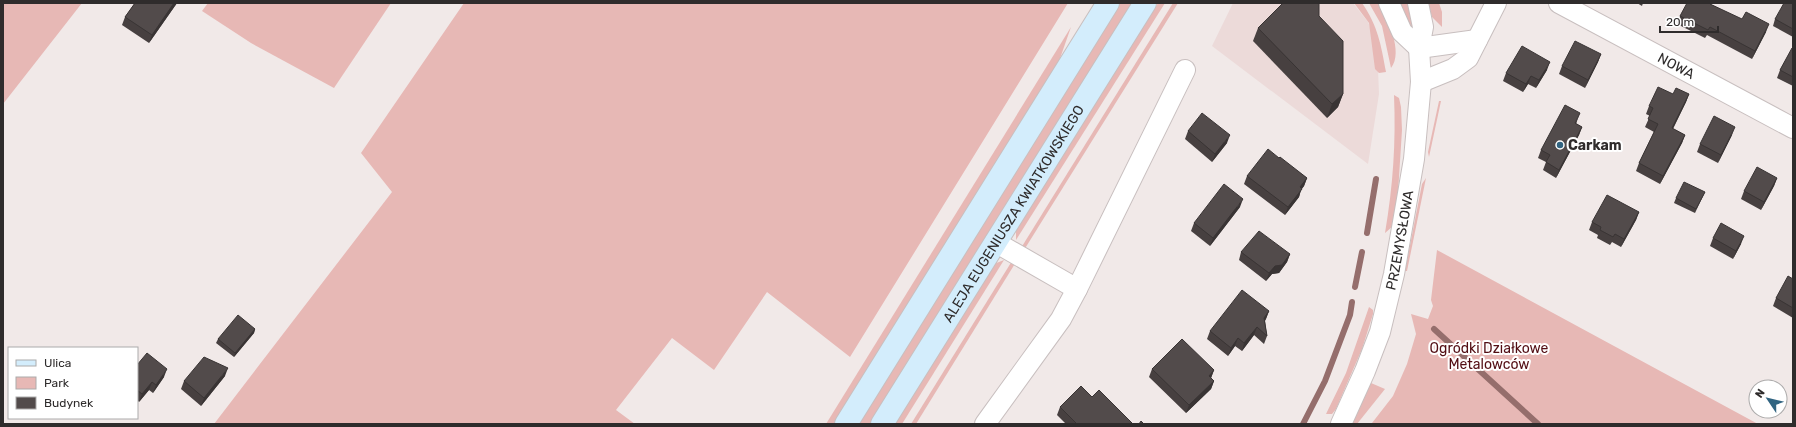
<svg xmlns="http://www.w3.org/2000/svg" width="1796" height="427" viewBox="0 0 1796 427" font-family="Rubik,sans-serif">
  <rect width="100%" height="100%" fill="#f1e9e8"/>
  <!-- built -->
  <polygon fill="#ecdad9" points="1233,3 1353,3 1368,22 1377,45 1379,94 1368,164 1212,46"/>
  <!-- green -->
  <g fill="#e7b8b5">
    <polygon points="3,3 82,3 3,104"/>
    <polygon points="208,3 391,3 334,88 251,43 202,11"/>
    <polygon points="464,3 1068,3 850,357 767,292 714,370 672,338 616,410 635,424 214,424 392,192 361,153"/>
    <polygon points="1120,3 1134,3 871,424 858,424"/>
    <polygon points="1158,3 1165,3 1016,240 1016,229"/>
    <polygon points="1173,3 1178,3 1024,250 1021,248"/>
    <path d="M1354,3H1362C1378,26 1381,45 1386,72L1379,73L1375,69L1369,23Z"/>
    <path d="M1369,3H1379C1387,18 1404,52 1391,68L1382,26Z"/>
    <polygon points="1400,3 1409,3 1415,29 1412,30"/>
    <polygon points="1428,3 1439,3 1442,12 1442,27 1432,17"/>
    <polygon points="1071,27 1057,67 834,424 826,424"/>
    <path d="M1394,95L1399,98L1401,107L1402,130L1398,193L1393,226L1385,233C1393,185 1396,143 1394,95Z"/>
    <polygon points="1439,101 1441,101 1429,157 1428,152"/>
    <polygon points="1426,178 1407,271 1405,271 1422,184"/>
    <polygon points="1437,250 1758,424 1372,423 1393,396 1407,364 1416,334 1411,314 1428,319 1433,306 1431,300"/>
    <polygon points="1004,260 902,424 895,424 994,264"/>
    <polygon points="1012,261 1016,262 916,424 911,424"/>
    <polygon points="1369,307 1373,310 1373,314 1362,349 1336,409 1332,414 1326,414 1346,373"/>
    <polygon points="1371,383 1385,389 1357,424 1351,424"/>
  </g>
  <g fill="none" stroke-linecap="round" stroke-linejoin="round">
    <!-- stream -->
    <g stroke="#956e6c" stroke-width="6">
      <polyline points="1367,233 1376,179"/>
      <polyline points="1355,287 1362,252"/>
      <polyline points="1434,329 1538,424"/>
      <polyline points="1303,424 1325,381 1350,315 1352,302"/>
    </g>
    <defs>
      <g id="street">
        <polyline points="1389,3 1402,32 1419,48"/>
        <path id="s1" d="M1559,3L1793,128"/>
        <polyline points="1419,48 1477,40"/>
        <polyline points="1421,82 1453,69 1468,58 1496,3"/>
        <polyline points="1077,289 1185,70"/>
        <polyline points="985,424 1061,319 1077,289 995,242"/>
        <path id="s2" d="M1341,424L1365,371L1380,332L1394,274L1414,159L1421,82L1419,48L1423,27L1418,3"/>
      </g>
      <g id="secondary">
        <polyline points="846,424 1108,3"/>
        <path id="s3" d="M882,424L1145,3"/>
      </g>
    </defs>
    <!-- street casing -->
    <use href="#street" stroke="#c8bfbf" stroke-width="22"/>
    <!-- secondary casing -->
    <use href="#secondary" stroke="#c8bfbf" stroke-width="24"/>
    <!-- street -->
    <use href="#street" stroke="#fff" stroke-width="20"/>
    <!-- secondary -->
    <use href="#secondary" stroke="#d3edfc" stroke-width="22"/>
  </g>
  <!-- wall -->
  <g fill="#474040">
    <polygon points="135,3 177,3 149,43 122,25 125,17"/>
    <polygon points="1637,3 1643,3 1642,6"/>
    <polygon points="1793,3 1793,37 1773,26 1775,19"/>
    <polygon points="1710,4 1766,32 1752,59 1707,35 1705,38 1677,24 1680,16"/>
    <polygon points="1258,28 1343,94 1338,107 1327,118 1253,41"/>
    <polygon points="1793,48 1793,86 1777,78 1780,70"/>
    <polygon points="1601,54 1598,62 1585,88 1559,74 1562,66"/>
    <polygon points="1547,70 1536,88 1528,84 1523,92 1503,81 1506,73"/>
    <polygon points="1673,94 1689,94 1686,102 1673,129 1685,135 1682,143 1660,184 1636,171 1639,163 1654,132 1645,127 1650,116 1646,114 1649,106"/>
    <polygon points="1577,121 1576,124 1582,127 1579,135 1556,178 1543,170 1546,162 1538,158 1541,150"/>
    <polygon points="1188,131 1227,143 1212,162 1185,139"/>
    <polygon points="1732,135 1718,163 1697,152 1700,144"/>
    <polygon points="1279,158 1307,178 1304,186 1301,190 1299,197 1285,215 1244,184 1247,176"/>
    <polygon points="1777,178 1774,186 1761,210 1741,199 1744,191"/>
    <polygon points="1705,192 1695,213 1674,203 1676,198"/>
    <polygon points="1240,207 1210,246 1191,231 1194,223"/>
    <polygon points="1639,212 1636,220 1621,247 1612,242 1610,245 1597,238 1598,235 1589,230 1592,222"/>
    <polygon points="1713,238 1741,244 1733,259 1710,246"/>
    <polygon points="1241,252 1290,254 1287,262 1279,273 1272,274 1266,281 1239,260"/>
    <polygon points="1793,279 1793,318 1773,306 1776,298"/>
    <polygon points="1269,311 1265,321 1267,336 1264,344 1254,335 1242,351 1235,346 1228,356 1207,339 1210,331"/>
    <polygon points="255,329 254,333 234,357 216,343 218,339"/>
    <polygon points="137,365 164,377 153,393 149,390 139,402 137,400"/>
    <polygon points="1152,369 1214,370 1211,378 1214,381 1211,389 1186,413 1149,377"/>
    <polygon points="225,376 201,406 181,389 184,381"/>
    <polygon points="1092,397 1133,424 1066,424 1057,415 1060,407"/>
  </g>
  <!-- shaded-wall -->
  <g fill="#393434">
    <polygon points="174,3 177,3 149,43 152,35"/>
    <polygon points="1769,24 1766,32 1752,59 1755,51"/>
    <polygon points="1601,54 1598,62 1585,88 1588,80"/>
    <polygon points="1550,62 1547,70 1536,88 1539,80"/>
    <polygon points="1531,76 1528,84 1523,92 1526,84"/>
    <polygon points="1343,94 1338,107 1327,118 1332,104"/>
    <polygon points="1689,94 1686,102 1669,136 1672,128"/>
    <polygon points="1580,113 1577,121 1572,131 1575,123"/>
    <polygon points="1582,127 1579,135 1556,178 1559,170"/>
    <polygon points="1735,127 1732,135 1718,163 1721,155"/>
    <polygon points="1230,135 1227,143 1212,162 1215,154"/>
    <polygon points="1685,135 1682,143 1660,184 1663,176"/>
    <polygon points="1307,178 1304,186 1301,190 1299,197 1285,215 1288,207 1300,187"/>
    <polygon points="1777,178 1774,186 1761,210 1764,202"/>
    <polygon points="1243,199 1240,207 1210,246 1213,238"/>
    <polygon points="1639,212 1636,220 1621,247 1624,239"/>
    <polygon points="1744,236 1741,244 1733,259 1736,251"/>
    <polygon points="1290,254 1287,262 1279,273 1272,274 1266,281 1269,273 1275,266"/>
    <polygon points="1269,311 1266,319 1261,326 1264,318"/>
    <polygon points="1257,327 1254,335 1242,351 1244,343"/>
    <polygon points="255,329 254,333 234,357 235,353"/>
    <polygon points="1238,338 1235,346 1228,356 1231,348"/>
    <polygon points="228,368 225,376 201,406 204,398"/>
    <polygon points="167,369 164,377 153,393 156,385"/>
    <polygon points="1214,370 1211,378 1209,376"/>
    <polygon points="1214,381 1211,389 1186,413 1189,405"/>
    <polygon points="152,382 149,390 139,402 142,394"/>
  </g>
  <!-- building -->
  <g fill="#524b4b" stroke="#393434">
    <polygon points="135,3 174,3 152,35 125,17"/>
    <polygon points="1283,3 1319,3 1319,16 1343,41 1343,94 1332,104 1258,28"/>
    <polygon points="1687,3 1710,3 1710,4 1742,19 1746,12 1769,24 1755,51 1710,27 1708,30 1680,16"/>
    <polygon points="1784,3 1793,3 1793,29 1775,19"/>
    <polygon points="1575,41 1601,54 1588,80 1562,66"/>
    <polygon points="1522,46 1550,62 1539,80 1531,76 1526,84 1506,73"/>
    <polygon points="1792,48 1793,48 1793,77 1780,70"/>
    <polygon points="1658,87 1673,94 1676,88 1689,94 1672,128 1685,135 1663,176 1639,163 1658,124 1648,119 1653,108 1649,106"/>
    <polygon points="1565,105 1580,113 1575,123 1582,127 1559,170 1546,162 1550,155 1541,150"/>
    <polygon points="1202,113 1230,135 1215,154 1188,131"/>
    <polygon points="1714,116 1735,127 1721,155 1700,144"/>
    <polygon points="1268,149 1279,158 1280,157 1307,178 1300,187 1302,189 1288,207 1247,176"/>
    <polygon points="1757,167 1777,178 1764,202 1744,191"/>
    <polygon points="1684,182 1705,192 1696,209 1676,198"/>
    <polygon points="1224,184 1243,199 1213,238 1194,223"/>
    <polygon points="1607,195 1639,212 1624,239 1615,234 1613,237 1600,230 1601,227 1592,222"/>
    <polygon points="1721,223 1744,236 1736,251 1713,238"/>
    <polygon points="1259,231 1290,254 1282,265 1275,266 1269,273 1241,252"/>
    <polygon points="1788,276 1793,279 1793,308 1776,298"/>
    <polygon points="1242,290 1269,311 1264,318 1267,336 1257,327 1244,343 1238,338 1231,348 1210,331"/>
    <polygon points="238,315 255,329 235,353 218,339"/>
    <polygon points="1182,339 1214,370 1209,376 1214,381 1189,405 1152,369"/>
    <polygon points="147,353 167,369 156,385 152,382 142,394 137,390 137,365"/>
    <polygon points="204,357 228,368 204,398 184,381"/>
    <polygon points="1081,386 1092,397 1099,390 1133,424 1077,424 1060,407"/>
    <polygon points="1141,421 1144,424 1139,424"/>
  </g>
  <!-- markers -->
  <circle fill="#316481" stroke="#fff" stroke-width="1.5" cx="1560" cy="145" r="4"/>
  <g text-anchor="middle" stroke-width="4" stroke-linejoin="round" paint-order="stroke">
    <!-- street labels -->
    <g font-size="14" fill="#2f2c2c" stroke="#fff">
      <text dy="5" stroke="none"><textPath href="#s1" startOffset="133">NOWA</textPath></text>
      <text dy="5" stroke="none"><textPath href="#s3" startOffset="248">ALEJA EUGENIUSZA KWIATKOWSKIEGO</textPath></text>
      <text dy="5" stroke="none"><textPath href="#s2" startOffset="194">PRZEMYSŁOWA</textPath></text>
    </g>
    <!-- poi labels -->
    <g font-size="14" font-weight="bold" fill="#2f2c2c" stroke="#fff" text-anchor="start">
      <text x="1568" y="150">Carkam</text>
    </g>
    <!-- park labels -->
    <g font-size="14" fill="#530e14" stroke="#fff">
      <text x="1489" y="353">Ogródki Działkowe<tspan x="1489" dy="16">Metalowców</tspan></text>
    </g>
  </g>
  <!-- border -->
  <rect width="1796" height="427" fill="none" stroke="#2f2c2c" stroke-width="8"/>
  <!-- legend -->
  <rect x="8" y="347" width="130" height="72" fill="#ffffff" stroke="#acabab"/>
  <rect x="16" y="360" width="20" height="6" fill="#d3edfc" stroke="#acabab"/>
  <text x="44" y="367" font-size="12" fill="#2f2c2c">Ulica</text>
  <rect x="16" y="377" width="20" height="12" fill="#e7b8b5" stroke="#acabab"/>
  <text x="44" y="387" font-size="12" fill="#2f2c2c">Park</text>
  <rect x="16" y="397" width="20" height="12" fill="#524b4b" stroke="#acabab"/>
  <text x="44" y="407" font-size="12" fill="#2f2c2c">Budynek</text>
  <!-- north arrow -->
  <g transform="translate(1768 399) rotate(305)"><circle r="19" fill="#ffffff" stroke="#acabab"/>
  <path d="M0-3L7 15L0 10L-7 15Z" fill="#316481"/>
  <text y="-6" font-size="11" font-weight="bold" text-anchor="middle" fill="#2f2c2c">N</text>
  </g>
  <!-- scale -->
  <path d="M1660 26v6h58v-6" fill="none" stroke="#2f2c2c" stroke-width="2"/>
  <text x="1666" y="26" font-size="12" fill="#2f2c2c" stroke="#ffffff" stroke-width="3" paint-order="stroke">20 m</text>
</svg>
